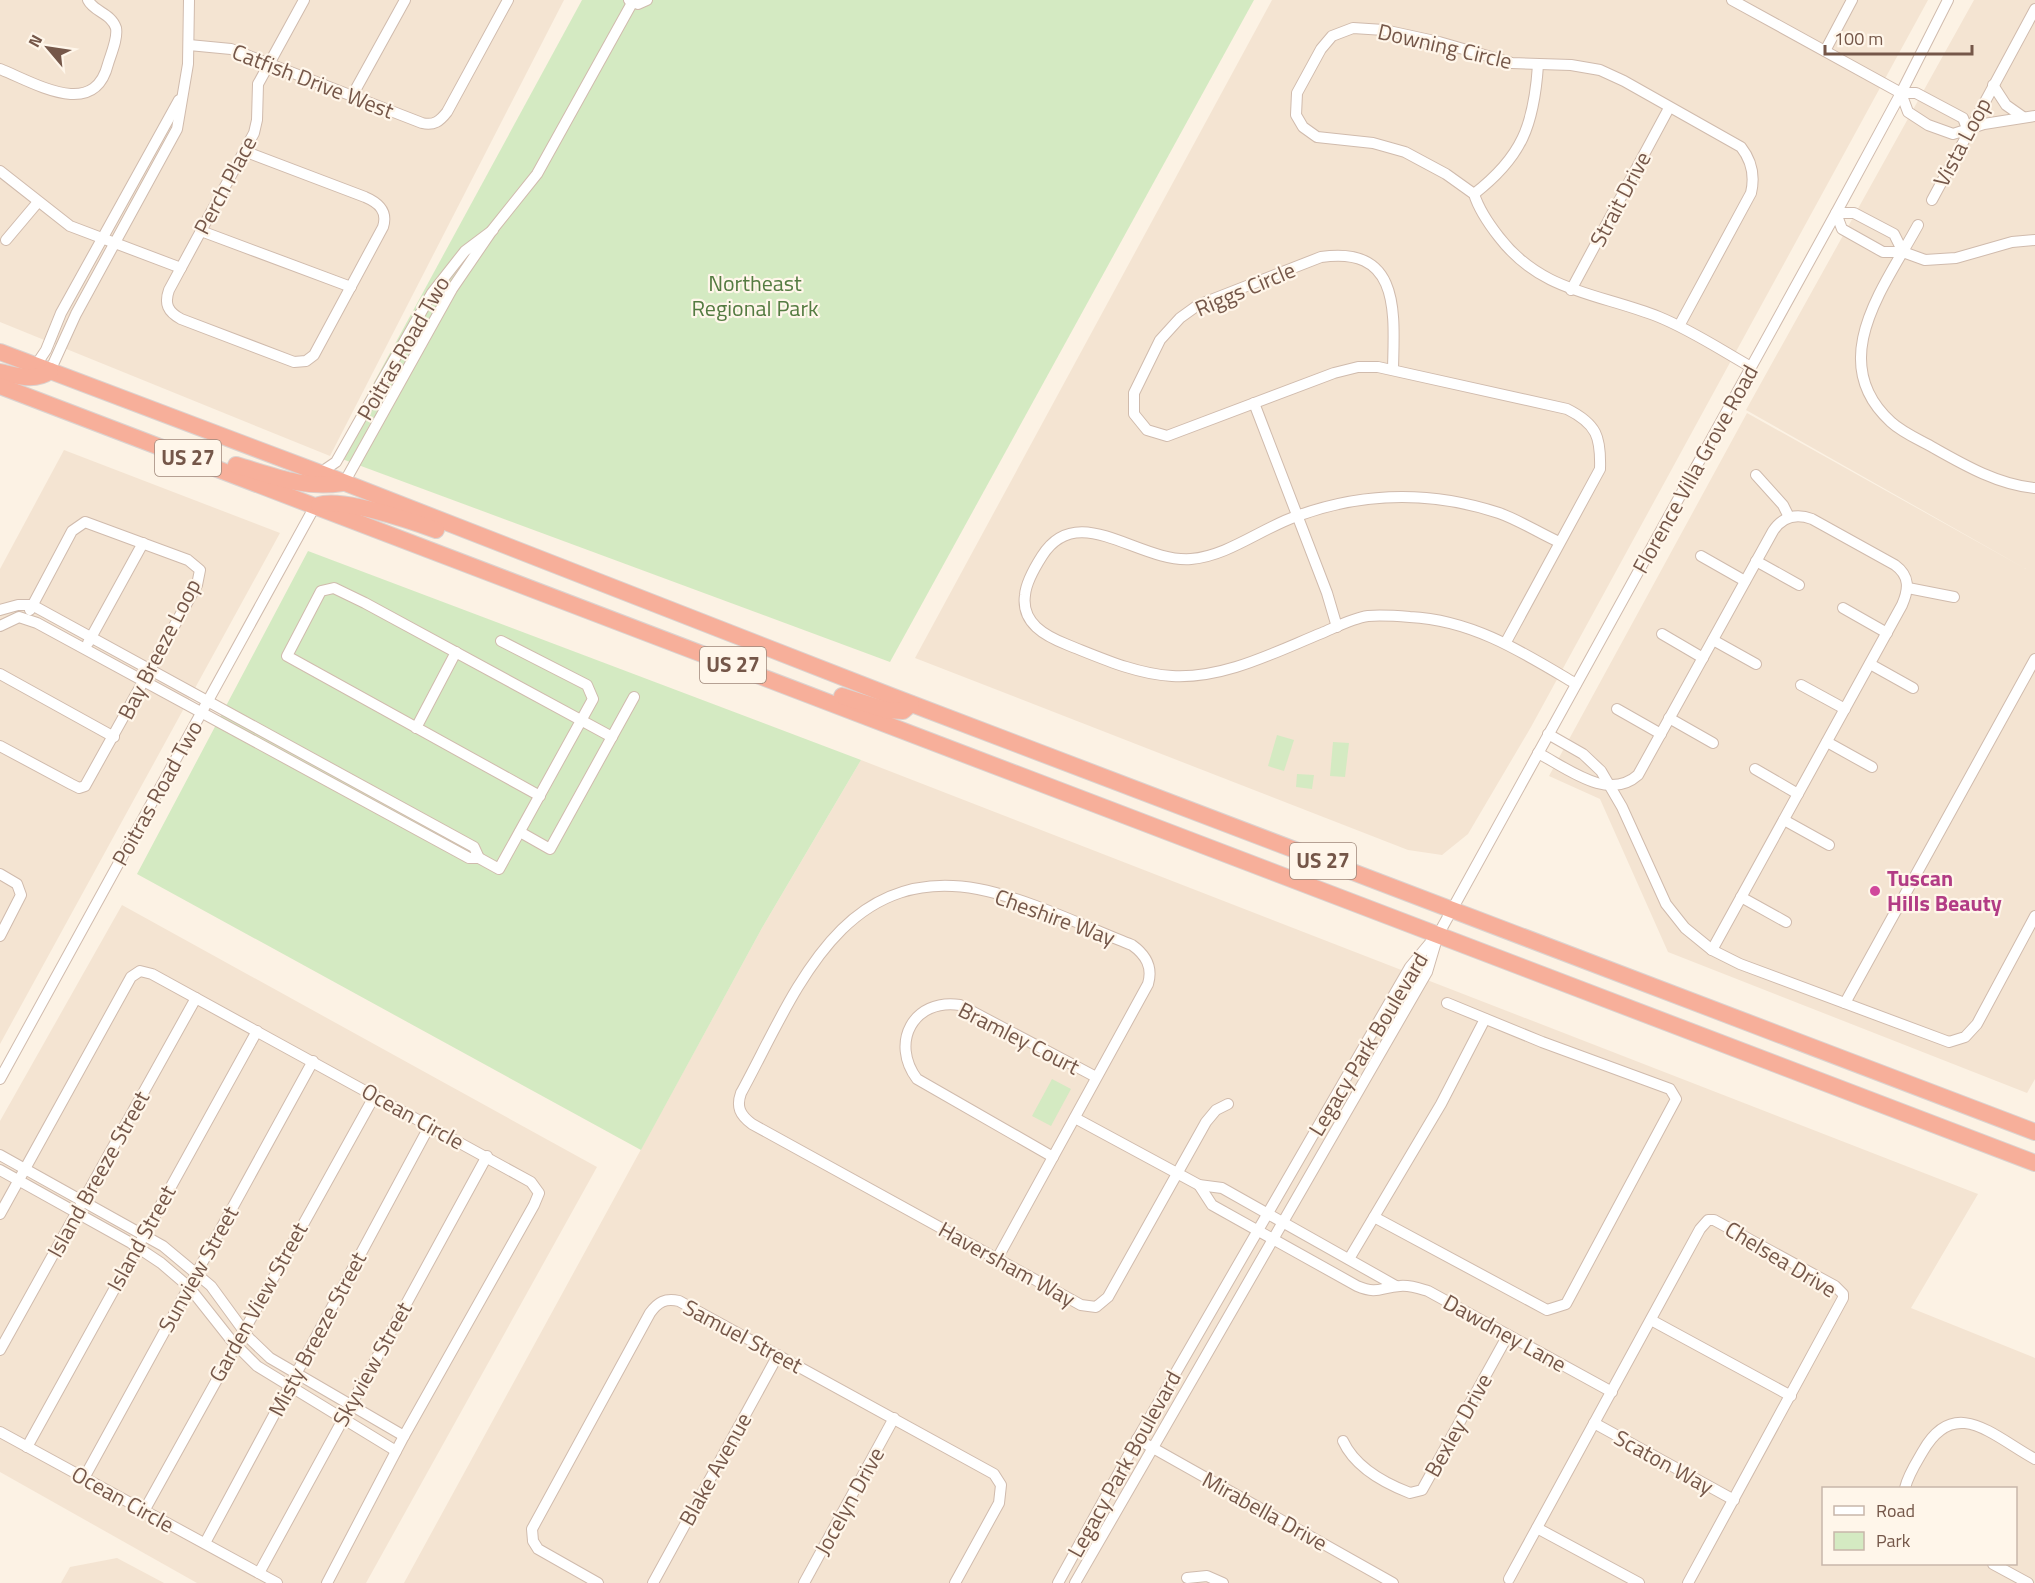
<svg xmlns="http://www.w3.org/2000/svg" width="2035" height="1583" viewBox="0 0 2035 1583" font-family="'Titillium Web',sans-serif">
  <rect width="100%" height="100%" fill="#fcf2e4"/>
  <!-- residential -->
  <g fill="#f4e4d2" fill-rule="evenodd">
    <polygon points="0,0 564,0 330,456 0,322"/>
    <polygon points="1272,0 1928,0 1531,727 1468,834 1442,855 1408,850 915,658"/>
    <polygon points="1974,0 2035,0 2035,1079 2027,1093 1668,952 1600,799 1549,776 1747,413 2026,569 1746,410"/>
    <polygon points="64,450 280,533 0,1044 0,569"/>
    <path d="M861,760L1978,1194L1911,1308L2035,1358V1583H404L762,928ZM1824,1488H2016V1564H1824Z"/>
    <polygon points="122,905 597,1167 366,1583 197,1583 0,1472 0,1121"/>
    <polygon points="117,1558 164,1583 61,1583 70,1567"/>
  </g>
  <!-- green -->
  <g fill="#d4eac2">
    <polygon points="582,0 1254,0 890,662 334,456"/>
    <polygon points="308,551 861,760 762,928 641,1150 137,874"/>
    <polygon points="1277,735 1294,740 1284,771 1268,766"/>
    <polygon points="1333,742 1349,743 1345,777 1330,776"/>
    <polygon points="1297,774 1314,775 1312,789 1296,787"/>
    <polygon points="1052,1079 1071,1089 1051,1126 1032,1116"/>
  </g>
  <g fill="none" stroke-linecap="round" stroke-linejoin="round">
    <defs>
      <g id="minor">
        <polyline points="629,0 638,4 647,0"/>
        <polyline points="1732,0 1901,93 1916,93 1963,118 1968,131"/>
        <path d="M189,45L231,49L422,123C434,126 440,121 447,112L508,0"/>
        <polyline points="1825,51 1852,0"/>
        <path d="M0,69C35,83 94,120 108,64C111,54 118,38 116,28C111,13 94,12 88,0"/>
        <polyline points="1993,85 2006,105 2023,117"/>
        <polyline points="1901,93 1908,112 1928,125 1953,134 1984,124 2035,116"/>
        <polyline points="352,96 405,0"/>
        <path d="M244,151L365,197C379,203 388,211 383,227L314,355L306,361L294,362L181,319C168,312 164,304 169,290L254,133L257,120L258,84L304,0"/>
        <polyline points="0,171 70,226 181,268"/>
        <path d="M1474,194C1522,157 1534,125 1538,65"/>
        <polyline points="1932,200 2035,9"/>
        <path d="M1918,225C1885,286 1824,361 1891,422C1903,433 1920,440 1934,448C1964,465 1999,485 2035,488"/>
        <polyline points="201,231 351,287"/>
        <polyline points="6,240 38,202"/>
        <polyline points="1903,252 1894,234 1854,213 1836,213 1842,229 1883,252 1903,252 1925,260 1956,258 2012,242 2035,240"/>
        <polyline points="1571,290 1669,108"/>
        <path d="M1679,326L1751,193C1755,176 1752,161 1741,147L1624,81L1600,70L1571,65L1512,63L1439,42L1384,30L1353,28L1332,36L1321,49L1297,93L1296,115L1303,127L1317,137L1373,143L1405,152L1446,174L1474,194C1479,210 1488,223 1499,237C1542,293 1599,293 1659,317C1691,330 1721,350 1751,367"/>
        <polyline points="36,365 46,350 61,313 179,100"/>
        <path d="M1393,370C1394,315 1402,245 1321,257L1198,305L1180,318L1160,340L1134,393V414L1147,430L1167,436L1334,373L1358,367H1378L1567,409C1597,424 1601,437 1600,469L1506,642"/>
        <polyline points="50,371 76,314 177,129 188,64 189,0"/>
        <polyline points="1254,403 1327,593 1337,627"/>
        <polyline points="320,473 336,462 432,293 465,251 493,230"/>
        <polyline points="1756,475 1783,505 1789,517"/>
        <polyline points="344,483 452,289 493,229 537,174 632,3"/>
        <path d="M1559,542C1539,533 1519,520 1499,513C1432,491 1363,492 1297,516C1262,528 1228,556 1191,559C1138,563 1078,499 1042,556C1035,567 1026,582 1025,595C1021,623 1045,636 1068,645C1101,658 1136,674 1172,676C1224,679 1275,652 1322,633C1336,627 1353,618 1368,616C1381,615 1397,616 1410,617C1473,620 1524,653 1576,684"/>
        <polyline points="1701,556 1745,581"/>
        <polyline points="1756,561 1799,585"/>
        <polyline points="1908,588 1954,597"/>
        <polyline points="1843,608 1887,633"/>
        <polyline points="0,610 18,605 32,605 474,847 479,858 469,858 37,623 19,617 0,626"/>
        <polyline points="1662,634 1703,658"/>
        <polyline points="1713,640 1756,664"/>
        <polyline points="88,643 143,543"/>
        <polyline points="1870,664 1913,688"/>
        <polyline points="0,674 114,737"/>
        <polyline points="1801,685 1845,709"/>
        <polyline points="1617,709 1661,734"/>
        <polyline points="1669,718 1713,743"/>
        <polyline points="416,728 456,652"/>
        <polyline points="1548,734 1583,754 1601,771 1622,807 1666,904 1685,928 1712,950 1740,964 1949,1042 1965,1037 1977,1024 2035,916"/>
        <polyline points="1827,742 1872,767"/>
        <polyline points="0,746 71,784 79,788 85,786 197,585 200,570 188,560 85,522 72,531 30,610"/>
        <path d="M1538,753C1567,768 1608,802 1638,775L1773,531C1782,517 1796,513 1812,519L1895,565C1910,576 1909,589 1902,605L1712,950"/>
        <polyline points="1755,769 1798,794"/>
        <polyline points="540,796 287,656 321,591 334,588 365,603 612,737"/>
        <polyline points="1784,820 1829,845"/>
        <polyline points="520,832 550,849 634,697"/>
        <polyline points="479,858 499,869 593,699 587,685 501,641"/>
        <polyline points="0,874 17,884 21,895 0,936"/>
        <polyline points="1741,897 1786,922"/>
        <polyline points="1845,1003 2035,659"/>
        <polyline points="0,1079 315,506"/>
        <polyline points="1075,1118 1199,1185 1222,1188 1396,1286"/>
        <polyline points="0,1155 163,1246 211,1286 249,1338 270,1358 404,1436"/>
        <path d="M1053,1157L917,1079C890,1043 913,998 960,1005L1096,1077"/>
        <polyline points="0,1170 131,1243 161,1263 189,1287 231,1340 257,1366 396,1451"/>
        <path d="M1199,1185L1212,1205L1357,1286C1378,1295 1381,1287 1400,1286C1410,1285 1418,1288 1428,1291L1612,1392"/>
        <polyline points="0,1214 131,977 140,971 152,974 531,1182 539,1193 534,1205 404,1436 327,1583"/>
        <polyline points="1374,1217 1547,1310 1566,1304 1676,1099 1670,1089 1542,1042 1447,1003"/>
        <path d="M997,1259L1148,984C1153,967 1146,955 1132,945C1086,927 1026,898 978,889C840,863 794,996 741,1093C736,1107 740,1115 752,1124L1081,1305L1096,1307L1108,1297L1206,1122L1216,1110L1228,1104"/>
        <polyline points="1349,1259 1441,1104 1485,1019"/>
        <polyline points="1651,1320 1791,1396"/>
        <polyline points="0,1350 196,998"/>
        <polyline points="1594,1423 1734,1500"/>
        <polyline points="0,1432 277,1583"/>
        <polyline points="1137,1439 1393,1583"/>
        <path d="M1343,1441C1355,1467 1384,1483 1410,1493L1422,1490L1508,1335"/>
        <polyline points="27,1447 257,1031"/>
        <polyline points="84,1478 313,1061"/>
        <path d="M1905,1488C1908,1475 1916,1463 1923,1451C1955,1395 1993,1436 2035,1459"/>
        <polyline points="144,1511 375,1095"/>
        <polyline points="1537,1528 1639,1583"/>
        <polyline points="205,1543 430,1125"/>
        <polyline points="1993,1564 2028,1583"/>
        <polyline points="259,1573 487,1156"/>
        <polyline points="1187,1578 1207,1576 1223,1583"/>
        <polyline points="1509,1579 1700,1229 1708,1220 1714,1220 1835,1286 1843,1294 1843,1298 1688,1583"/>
        <path d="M598,1583L538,1549L533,1541L532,1529L650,1313C658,1302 665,1298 679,1301L994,1474L1001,1485L999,1503L955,1583"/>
        <polyline points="653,1583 778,1355"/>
        <polyline points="804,1583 894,1418"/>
        <polyline points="1058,1583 1138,1438 1410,967 1435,937"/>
        <polyline points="1075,1583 1427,972 1438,935 1836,213 1901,93 1948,0"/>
      </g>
      <g id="highway">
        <polyline points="0,352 320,473 891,696 2035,1132"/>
        <path d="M0,372C18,376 35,382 50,371"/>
        <polyline points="0,386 2035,1163"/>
        <path d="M236,465C273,476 304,489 342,483"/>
        <path d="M319,505C341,497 411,521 436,530"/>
        <polyline points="842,696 886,710 903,711 911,704"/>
      </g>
    </defs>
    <!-- minor casing -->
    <use href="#minor" stroke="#d0bbad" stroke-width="12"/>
    <!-- highway casing -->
    <use href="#highway" stroke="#dbd3d0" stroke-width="18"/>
    <!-- minor -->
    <use href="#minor" stroke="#fff" stroke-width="10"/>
    <!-- highway -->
    <use href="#highway" stroke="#f7af9a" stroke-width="16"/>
  </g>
  <!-- markers -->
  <circle fill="#d1479c" stroke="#fff6ea" stroke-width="2" cx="1875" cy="891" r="6"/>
  <g text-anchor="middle" stroke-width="4.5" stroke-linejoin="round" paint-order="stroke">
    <!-- shield labels -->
    <g fill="#fff6ea" stroke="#9e8779" stroke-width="1.5">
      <rect x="155" y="440" width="66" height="36" rx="4.5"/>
      <rect x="700" y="647" width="66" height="36" rx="4.5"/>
      <rect x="1290" y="843" width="66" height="36" rx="4.5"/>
    </g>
    <g font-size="21" font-weight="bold" fill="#755749">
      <text x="188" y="465">US 27</text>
      <text x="733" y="672">US 27</text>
      <text x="1323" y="868">US 27</text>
    </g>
    <!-- street labels -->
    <g font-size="22" fill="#755749" stroke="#fff6ea">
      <text transform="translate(1445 46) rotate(13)" y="8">Downing Circle</text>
      <text transform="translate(313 81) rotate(21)" y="8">Catfish Drive West</text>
      <text transform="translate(1962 142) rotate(-62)" y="8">Vista Loop</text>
      <text transform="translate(225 185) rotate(-62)" y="8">Perch Place</text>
      <text transform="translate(1620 199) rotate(-62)" y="8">Strait Drive</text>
      <text transform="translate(1245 289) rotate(-23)" y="8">Riggs Circle</text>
      <text transform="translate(403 348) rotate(-60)" y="8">Poitras Road Two</text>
      <text transform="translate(1695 469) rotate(-61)" y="8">Florence Villa Grove Road</text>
      <text transform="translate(159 649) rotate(-63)" y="8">Bay Breeze Loop</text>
      <text transform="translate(157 793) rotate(-61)" y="8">Poitras Road Two</text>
      <text transform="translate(1055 917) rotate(20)" y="8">Cheshire Way</text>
      <text transform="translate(1019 1038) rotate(27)" y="8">Bramley Court</text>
      <text transform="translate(1368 1044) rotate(-59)" y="8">Legacy Park Boulevard</text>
      <text transform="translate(413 1116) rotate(29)" y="8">Ocean Circle</text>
      <text transform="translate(98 1174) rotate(-61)" y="8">Island Breeze Street</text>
      <text transform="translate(141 1238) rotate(-61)" y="8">Island Street</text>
      <text transform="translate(1781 1259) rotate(31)" y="8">Chelsea Drive</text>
      <text transform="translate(1007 1264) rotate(29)" y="8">Haversham Way</text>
      <text transform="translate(198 1269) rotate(-61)" y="8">Sunview Street</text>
      <text transform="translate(258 1302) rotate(-61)" y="8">Garden View Street</text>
      <text transform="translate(1505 1333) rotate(29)" y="8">Dawdney Lane</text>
      <text transform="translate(317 1334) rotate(-62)" y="8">Misty Breeze Street</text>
      <text transform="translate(743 1336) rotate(28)" y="8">Samuel Street</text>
      <text transform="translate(372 1364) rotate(-61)" y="8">Skyview Street</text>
      <text transform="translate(1458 1425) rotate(-61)" y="8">Bexley Drive</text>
      <text transform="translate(1664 1462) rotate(29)" y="8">Scaton Way</text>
      <text transform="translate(1124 1464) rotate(-61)" y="8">Legacy Park Boulevard</text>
      <text transform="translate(715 1469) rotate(-61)" y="8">Blake Avenue</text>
      <text transform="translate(123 1499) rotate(29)" y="8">Ocean Circle</text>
      <text transform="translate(849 1501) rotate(-61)" y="8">Jocelyn Drive</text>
      <text transform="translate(1265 1511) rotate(29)" y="8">Mirabella Drive</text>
    </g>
    <!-- park labels -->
    <g font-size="22" fill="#547b41" stroke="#fff6ea">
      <text x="755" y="291">Northeast<tspan x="755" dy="25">Regional Park</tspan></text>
    </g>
    <!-- hotel labels -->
    <g font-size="22" font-weight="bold" fill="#b23c85" stroke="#fff6ea" text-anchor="start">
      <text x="1887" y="886">Tuscan<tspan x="1887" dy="25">Hills Beauty</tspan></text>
    </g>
  </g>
  <!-- legend -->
  <rect x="1822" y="1487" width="195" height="78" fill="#fff6ea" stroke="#c8b6aa" stroke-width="1.5"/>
  <rect x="1834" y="1506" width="30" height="9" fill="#ffffff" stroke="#c8b6aa" stroke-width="1.5"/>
  <text x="1876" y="1517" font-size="18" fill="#755749">Road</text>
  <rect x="1834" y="1532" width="30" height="18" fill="#d4eac2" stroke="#c8b6aa" stroke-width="1.5"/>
  <text x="1876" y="1547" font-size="18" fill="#755749">Park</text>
  <!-- north arrow -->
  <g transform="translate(48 48) rotate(299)" stroke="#fff6ea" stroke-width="4.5" paint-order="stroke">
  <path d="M0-4.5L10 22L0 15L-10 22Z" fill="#755749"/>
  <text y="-9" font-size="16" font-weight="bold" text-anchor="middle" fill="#755749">N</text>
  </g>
  <!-- scale -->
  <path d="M1825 45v9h147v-9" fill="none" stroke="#755749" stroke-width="3"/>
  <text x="1834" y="45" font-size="18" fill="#755749" stroke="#fff6ea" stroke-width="4.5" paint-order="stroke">100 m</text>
</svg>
